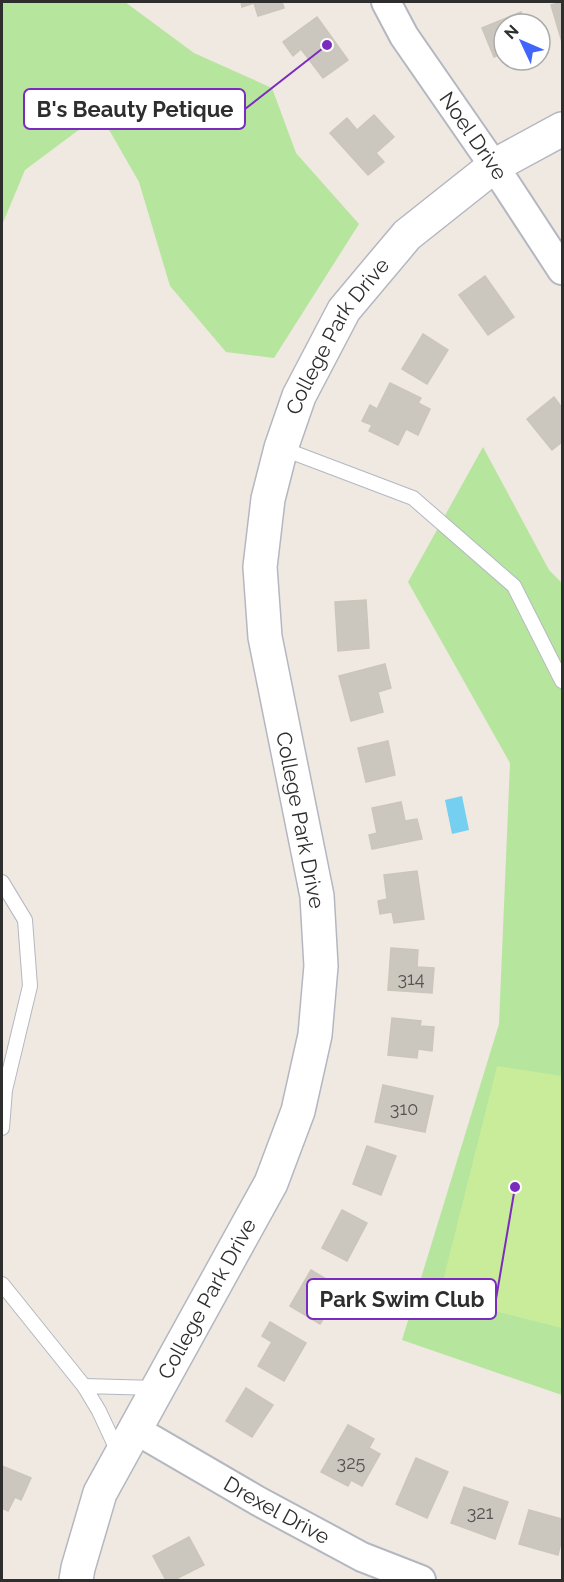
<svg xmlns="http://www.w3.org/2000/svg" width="564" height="1582" viewBox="0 0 564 1582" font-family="Raleway,sans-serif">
  <rect width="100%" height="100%" fill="#efe9e1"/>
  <!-- green -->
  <g fill="#b6e59e">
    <polygon points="2,2 125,2 194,53 272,88 296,153 359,224 274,358 226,352 170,286 139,182 100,114 25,170 2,225"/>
    <polygon points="483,447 549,570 562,583 562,1395 402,1340 499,1024 510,763 408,582"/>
  </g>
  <!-- pitch -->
  <polygon fill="#c9ec9a" points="497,1066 562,1076 562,1328 439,1297"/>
  <!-- water -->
  <polygon fill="#75cff0" points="462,796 469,830 452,834 445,800"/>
  <!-- building -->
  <g fill="#cbc7bf" stroke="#cbc5ba" stroke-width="1.5">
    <polygon points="241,2 282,2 284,8 258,16 254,3 242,7"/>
    <polygon points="562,2 562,42 551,5"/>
    <polygon points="521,12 526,24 504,24 504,53 494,57 482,28"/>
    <polygon points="317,17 348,60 323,78 301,49 293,56 283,42"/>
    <polygon points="374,115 394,137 376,153 384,162 368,175 330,133 347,118 357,130"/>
    <polygon points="485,276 514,317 488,335 459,295"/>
    <polygon points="423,334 448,350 427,384 402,369"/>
    <polygon points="390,383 421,398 418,403 430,409 418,435 406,429 398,445 369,431 372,425 362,421 370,405 377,409"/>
    <polygon points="554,397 562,408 562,442 552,450 527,419"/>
    <polygon points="366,600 369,648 338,651 335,602"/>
    <polygon points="385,664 391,688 378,692 383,712 351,721 339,676"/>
    <polygon points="388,741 395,775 366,782 358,748"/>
    <polygon points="401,802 405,821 417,819 422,839 372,849 369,835 377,833 372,808"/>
    <polygon points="417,871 424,919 394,923 392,912 380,914 378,901 387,899 384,875"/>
    <polygon points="391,948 418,950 417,967 434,968 432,993 388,990"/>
    <polygon points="392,1018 421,1021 420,1026 434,1027 432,1051 418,1049 417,1058 388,1055"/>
    <polygon points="383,1085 433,1096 425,1132 375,1122"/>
    <polygon points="367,1146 396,1156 381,1195 353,1184"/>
    <polygon points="342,1210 367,1223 347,1261 322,1248"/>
    <polygon points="311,1270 338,1286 337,1289 348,1295 338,1311 331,1307 320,1324 290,1306"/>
    <polygon points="270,1322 306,1343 284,1381 258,1366 272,1342 262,1336"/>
    <polygon points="246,1388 273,1405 252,1437 226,1421"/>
    <polygon points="348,1425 374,1439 369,1448 380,1454 362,1486 351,1480 348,1486 321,1472"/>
    <polygon points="416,1458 448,1472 427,1518 396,1504"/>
    <polygon points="2,1466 31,1478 21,1500 15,1497 8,1511 2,1508"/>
    <polygon points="464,1487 508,1502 495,1539 451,1523"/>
    <polygon points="529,1510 562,1519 562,1538 558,1555 519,1544"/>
    <polygon points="189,1537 204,1565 174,1580 166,1580 153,1556"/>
  </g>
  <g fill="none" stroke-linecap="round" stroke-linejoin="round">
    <defs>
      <g id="lane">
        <polyline points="281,448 413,498 514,586 562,681"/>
        <polyline points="2,882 25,920 30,986 5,1090 2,1128"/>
        <polyline points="2,1284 84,1386"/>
        <polyline points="119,1454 99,1411 84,1386 156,1388"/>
      </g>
      <g id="street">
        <path id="s1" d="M386,2L404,36L494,166L562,270"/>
        <path id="s2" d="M136,1430L258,1501L362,1557L421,1580"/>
      </g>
      <g id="secondary">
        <path id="s3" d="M76,1580L78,1568L100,1493L271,1183L298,1111L315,1035L321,966L317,896L265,637L260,567L268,499L281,448L299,396L344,310L407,235L494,166L562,129"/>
      </g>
    </defs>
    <!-- lane casing -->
    <use href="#lane" stroke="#b4b7c1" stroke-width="16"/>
    <!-- street casing -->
    <use href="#street" stroke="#b4b7c1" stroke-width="32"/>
    <!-- secondary casing -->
    <use href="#secondary" stroke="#b4b7c1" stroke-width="36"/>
    <!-- lane -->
    <use href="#lane" stroke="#fff" stroke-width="14"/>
    <!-- street -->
    <use href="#street" stroke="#fff" stroke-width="28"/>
    <!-- secondary -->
    <use href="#secondary" stroke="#fff" stroke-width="33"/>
  </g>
  <g text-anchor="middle" stroke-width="6" stroke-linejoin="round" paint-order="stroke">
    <!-- number labels -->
    <g font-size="18" fill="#555452">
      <text x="411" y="985">314</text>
      <text x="404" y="1115">310</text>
      <text x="351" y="1469">325</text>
      <text x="480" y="1519">321</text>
    </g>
    <!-- street labels -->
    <g font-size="21" fill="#2e2e2e" stroke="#fff">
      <text dy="7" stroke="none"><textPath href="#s1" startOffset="160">Noel Drive</textPath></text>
      <text dy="7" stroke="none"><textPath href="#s3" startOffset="1320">College Park Drive</textPath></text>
      <text transform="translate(300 820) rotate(79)" y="7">College Park Drive</text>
      <text dy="7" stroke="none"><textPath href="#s3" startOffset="312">College Park Drive</textPath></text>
      <text dy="7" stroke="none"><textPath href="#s2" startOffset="162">Drexel Drive</textPath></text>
    </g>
  </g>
  <!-- callouts -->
  <path fill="none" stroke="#7b2cbf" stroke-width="2" d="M327 45L245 109M515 1187L496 1299"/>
  <g fill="#7b2cbf" stroke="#fff" stroke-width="2">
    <circle cx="327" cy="45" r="6"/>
    <circle cx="515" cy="1187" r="6"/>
  </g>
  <g fill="#fff" stroke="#7b2cbf" stroke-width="2">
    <rect x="24" y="89" width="221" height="40" rx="6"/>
    <rect x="307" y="1279" width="189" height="40" rx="6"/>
  </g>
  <g font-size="22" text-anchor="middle" font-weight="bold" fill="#2e2e2e">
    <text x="135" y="117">B's Beauty Petique</text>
    <text x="402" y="1307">Park Swim Club</text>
  </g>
  <!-- border -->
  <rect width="564" height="1582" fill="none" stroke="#2e2e2e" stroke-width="6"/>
  <!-- north arrow -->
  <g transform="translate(522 42) rotate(314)"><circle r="28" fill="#ffffff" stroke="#ababab" stroke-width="1.5"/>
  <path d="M0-4.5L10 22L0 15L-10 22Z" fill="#4264fb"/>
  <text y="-9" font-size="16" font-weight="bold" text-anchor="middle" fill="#2e2e2e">N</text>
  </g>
</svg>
